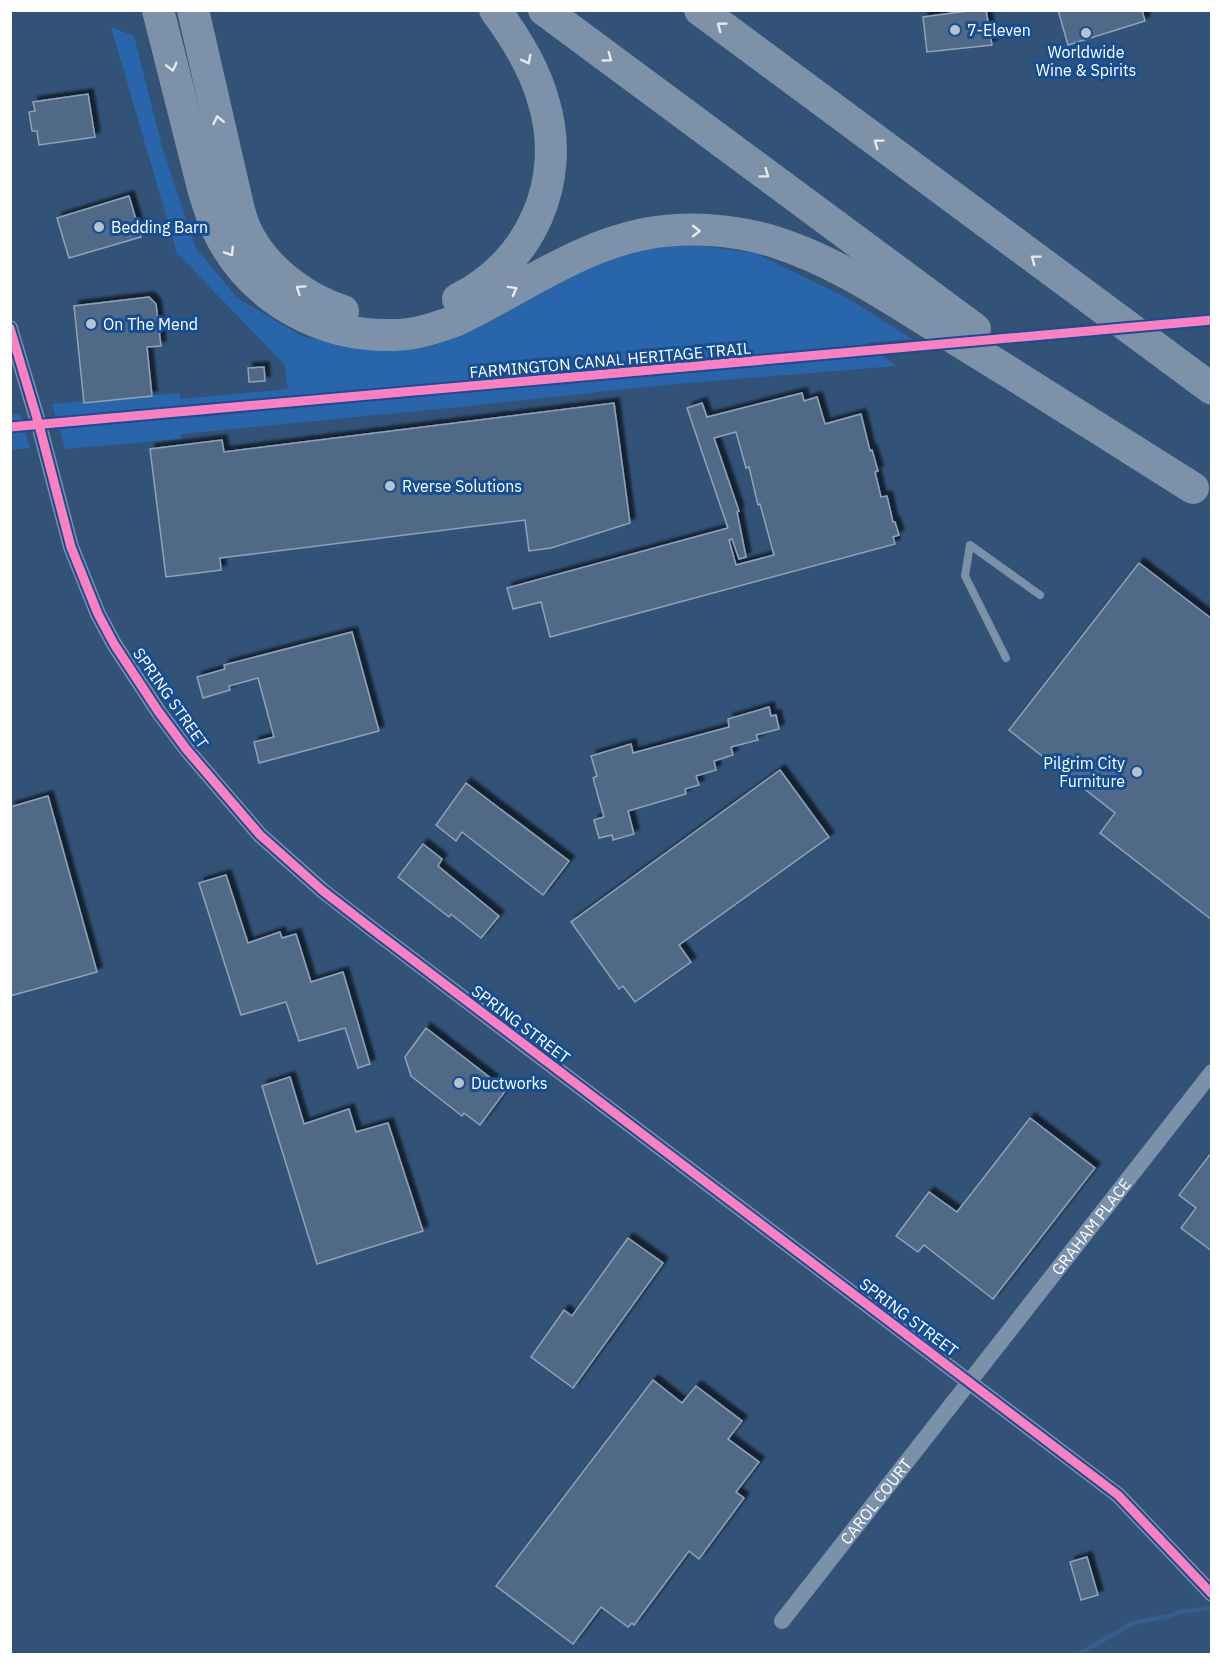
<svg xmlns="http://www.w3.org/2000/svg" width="1222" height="1665" viewBox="0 0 1222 1665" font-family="'IBM Plex Sans',sans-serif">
  <defs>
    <filter id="shadow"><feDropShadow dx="5" dy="-5" stdDeviation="1.5" flood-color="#0009"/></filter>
  </defs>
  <rect width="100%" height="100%" fill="#335277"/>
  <!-- green -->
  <g fill="#2965ab">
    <polygon points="111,27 134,36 161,143 196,248 237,298 304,337 370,344 579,269 631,253 681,243 755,253 849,299 912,339 866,343 896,366 664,385 459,407 181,434 181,439 65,449 52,404 179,393 181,399 288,389 284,364 177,253"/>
    <polygon points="20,414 30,448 11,450 11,415"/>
  </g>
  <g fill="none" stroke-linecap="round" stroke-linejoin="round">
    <!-- stream -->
    <polyline stroke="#355d8f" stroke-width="4.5" points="1079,1654 1133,1623 1170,1616 1180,1612 1212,1608"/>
  </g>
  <!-- building -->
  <g fill="#506986" stroke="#90a2b8" stroke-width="1.5" fill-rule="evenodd" filter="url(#shadow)">
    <polygon points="975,10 986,10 992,45 927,52 923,17"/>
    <polygon points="1058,10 1142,10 1145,21 1068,45"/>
    <polygon points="88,94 95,137 39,145 37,131 32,131 29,112 35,111 33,102"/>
    <polygon points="129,196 141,237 69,258 57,218"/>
    <polygon points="149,297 156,304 161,346 147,347 152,396 84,403 74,306"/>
    <polygon points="264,367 265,381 249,382 248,368"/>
    <path d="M802,393L804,401L817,397L825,424L861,414L870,451L872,450L878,471L875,472L881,497L887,496L893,522H895L899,535L893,537L895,544L550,637L541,602L513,609L507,588L728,528L687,408L702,403L707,417ZM736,432L746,468L749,467L758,505L760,504L774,555L736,565L729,540L732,539L739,559L746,557L737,512L739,511L714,438Z"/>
    <polygon points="614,403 630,523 551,548 529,551 525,520 220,558 221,570 166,577 150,449 222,440 224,452"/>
    <polygon points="1139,563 1212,619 1212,920 1100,833 1115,813 1009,730"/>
    <polygon points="352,632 379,731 259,763 254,742 274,737 258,678 229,686 230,690 203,698 197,677 225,669 224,665"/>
    <polygon points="769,707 771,716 776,715 779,729 756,735 758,740 731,747 733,755 714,761 716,770 696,776 699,785 685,789 686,794 628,811 634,834 613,840 612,835 599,838 594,820 604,817 593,778 597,776 591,756 631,744 633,753 729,727 728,719"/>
    <polygon points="780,770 829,837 679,945 691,962 635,1002 623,986 619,989 571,922"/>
    <polygon points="466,783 569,861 543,895 462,832 456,841 436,825"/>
    <polygon points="48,796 97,972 10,996 10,807"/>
    <polygon points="423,844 442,859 438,866 499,916 481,938 451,914 449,917 398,877"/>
    <polygon points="226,875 248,943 280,932 282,938 296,934 311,982 343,972 370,1064 358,1068 345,1028 299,1041 286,1002 241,1015 199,883"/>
    <polygon points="426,1028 506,1090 480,1125 464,1113 462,1116 411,1076 405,1057"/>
    <polygon points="290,1077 304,1124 349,1109 356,1132 388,1123 423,1231 317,1264 262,1086"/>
    <polygon points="1030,1118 1095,1168 993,1299 924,1245 918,1252 896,1236 929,1192 957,1212"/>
    <polygon points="1212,1152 1212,1251 1181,1228 1196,1208 1179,1195"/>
    <polygon points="628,1238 663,1263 573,1388 531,1357 564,1310 572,1316"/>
    <polygon points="653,1380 682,1403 696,1386 742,1421 728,1439 759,1462 736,1492 744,1498 699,1559 689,1551 634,1625 632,1623 628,1627 601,1607 573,1644 496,1586"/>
    <polygon points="1087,1557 1098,1595 1081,1600 1070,1562"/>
  </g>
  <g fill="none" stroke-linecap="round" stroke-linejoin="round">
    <!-- service -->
    <polyline stroke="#7b91aa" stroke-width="8" points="1006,658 965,576 970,545 1040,595"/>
    <!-- minor -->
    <g stroke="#7b91aa" stroke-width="16">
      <polyline points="10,328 39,425 71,547 98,614 114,644 158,711 187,750 260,835 323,891 372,929 1118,1495 1212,1594"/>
      <path id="s1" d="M782,1621L1212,1072"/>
    </g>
    <!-- motorway -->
    <g stroke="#7d92a9" stroke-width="32">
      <path d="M158,10L203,188C208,205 213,223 222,239C256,301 323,337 393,335C415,335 435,328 455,321C518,291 575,248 644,234C686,226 734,229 775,242C838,262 894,301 951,336C1032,386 1112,437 1193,488"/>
      <path d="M193,10L238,206C240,214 242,221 245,228C263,268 303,298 343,311"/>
      <polyline points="544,10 975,329"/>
      <polyline points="700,10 1212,389"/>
      <path d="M458,299C531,263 567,181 544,103C535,69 516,38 495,10"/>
    </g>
    <defs>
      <g id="cycleway">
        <polyline points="10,328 39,425 71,547 98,614 114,644 158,711 187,750 260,835 323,891 372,929 1118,1495 1212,1594"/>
        <polyline points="10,427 1212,320"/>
      </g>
    </defs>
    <!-- cycleway casing -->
    <use href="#cycleway" stroke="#164e94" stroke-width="13"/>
    <!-- cycleway -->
    <use href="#cycleway" stroke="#ff80c0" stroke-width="9"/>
  </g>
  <!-- one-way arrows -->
  <defs><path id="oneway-chevron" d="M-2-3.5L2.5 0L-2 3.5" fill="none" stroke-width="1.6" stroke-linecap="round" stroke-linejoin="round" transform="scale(1.5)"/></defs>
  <g stroke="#e5e9ee">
    <use href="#oneway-chevron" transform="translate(721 26) rotate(-143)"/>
    <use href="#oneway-chevron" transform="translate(608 58) rotate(36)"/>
    <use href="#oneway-chevron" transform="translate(527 60) rotate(63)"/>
    <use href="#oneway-chevron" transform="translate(172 67) rotate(76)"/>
    <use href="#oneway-chevron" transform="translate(218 120) rotate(-103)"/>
    <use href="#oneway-chevron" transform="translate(878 143) rotate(-143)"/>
    <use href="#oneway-chevron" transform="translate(765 174) rotate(36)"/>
    <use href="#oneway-chevron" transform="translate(696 231)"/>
    <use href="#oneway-chevron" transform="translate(230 252) rotate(57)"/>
    <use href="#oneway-chevron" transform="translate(1035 259) rotate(-143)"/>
    <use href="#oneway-chevron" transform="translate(300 289) rotate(-145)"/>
    <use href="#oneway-chevron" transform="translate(513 290) rotate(-29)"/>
  </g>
  <!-- markers -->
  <g fill="#b8c2cf" stroke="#164e94" stroke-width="2">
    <circle cx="955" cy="30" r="6"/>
    <circle cx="1086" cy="33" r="6"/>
    <circle cx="99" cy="227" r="6"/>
    <circle cx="91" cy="324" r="6"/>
    <circle cx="390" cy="486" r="6"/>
    <circle cx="1137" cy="772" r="6"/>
    <circle cx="459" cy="1083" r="6"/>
  </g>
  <g text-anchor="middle" stroke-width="6" stroke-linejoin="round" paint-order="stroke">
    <!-- poi labels -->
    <g font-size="16" fill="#fff" stroke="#164e94" text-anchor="start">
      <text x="967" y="36">7-Eleven</text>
      <text x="1086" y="58" text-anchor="middle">Worldwide<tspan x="1086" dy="18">Wine &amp; Spirits</tspan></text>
      <text x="111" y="233">Bedding Barn</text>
      <text x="103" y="330">On The Mend</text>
      <text x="402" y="492">Rverse Solutions</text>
      <text x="1125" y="769" text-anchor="end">Pilgrim City<tspan x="1125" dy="18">Furniture</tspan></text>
      <text x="471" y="1089">Ductworks</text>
    </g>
    <!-- street labels -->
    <g font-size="16" fill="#fff" stroke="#164e94">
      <text transform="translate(610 360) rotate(-5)" y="6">FARMINGTON CANAL HERITAGE TRAIL</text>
      <text transform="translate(171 698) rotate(55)" y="6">SPRING STREET</text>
      <text transform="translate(521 1024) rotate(37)" y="6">SPRING STREET</text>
      <text dy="6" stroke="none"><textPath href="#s1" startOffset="501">GRAHAM PLACE</textPath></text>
      <text transform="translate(909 1317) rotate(37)" y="6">SPRING STREET</text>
      <text dy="6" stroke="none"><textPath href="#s1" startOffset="152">CAROL COURT</textPath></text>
    </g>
  </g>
  <!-- border -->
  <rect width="1222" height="1665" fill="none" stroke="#ffffff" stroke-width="24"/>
</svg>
